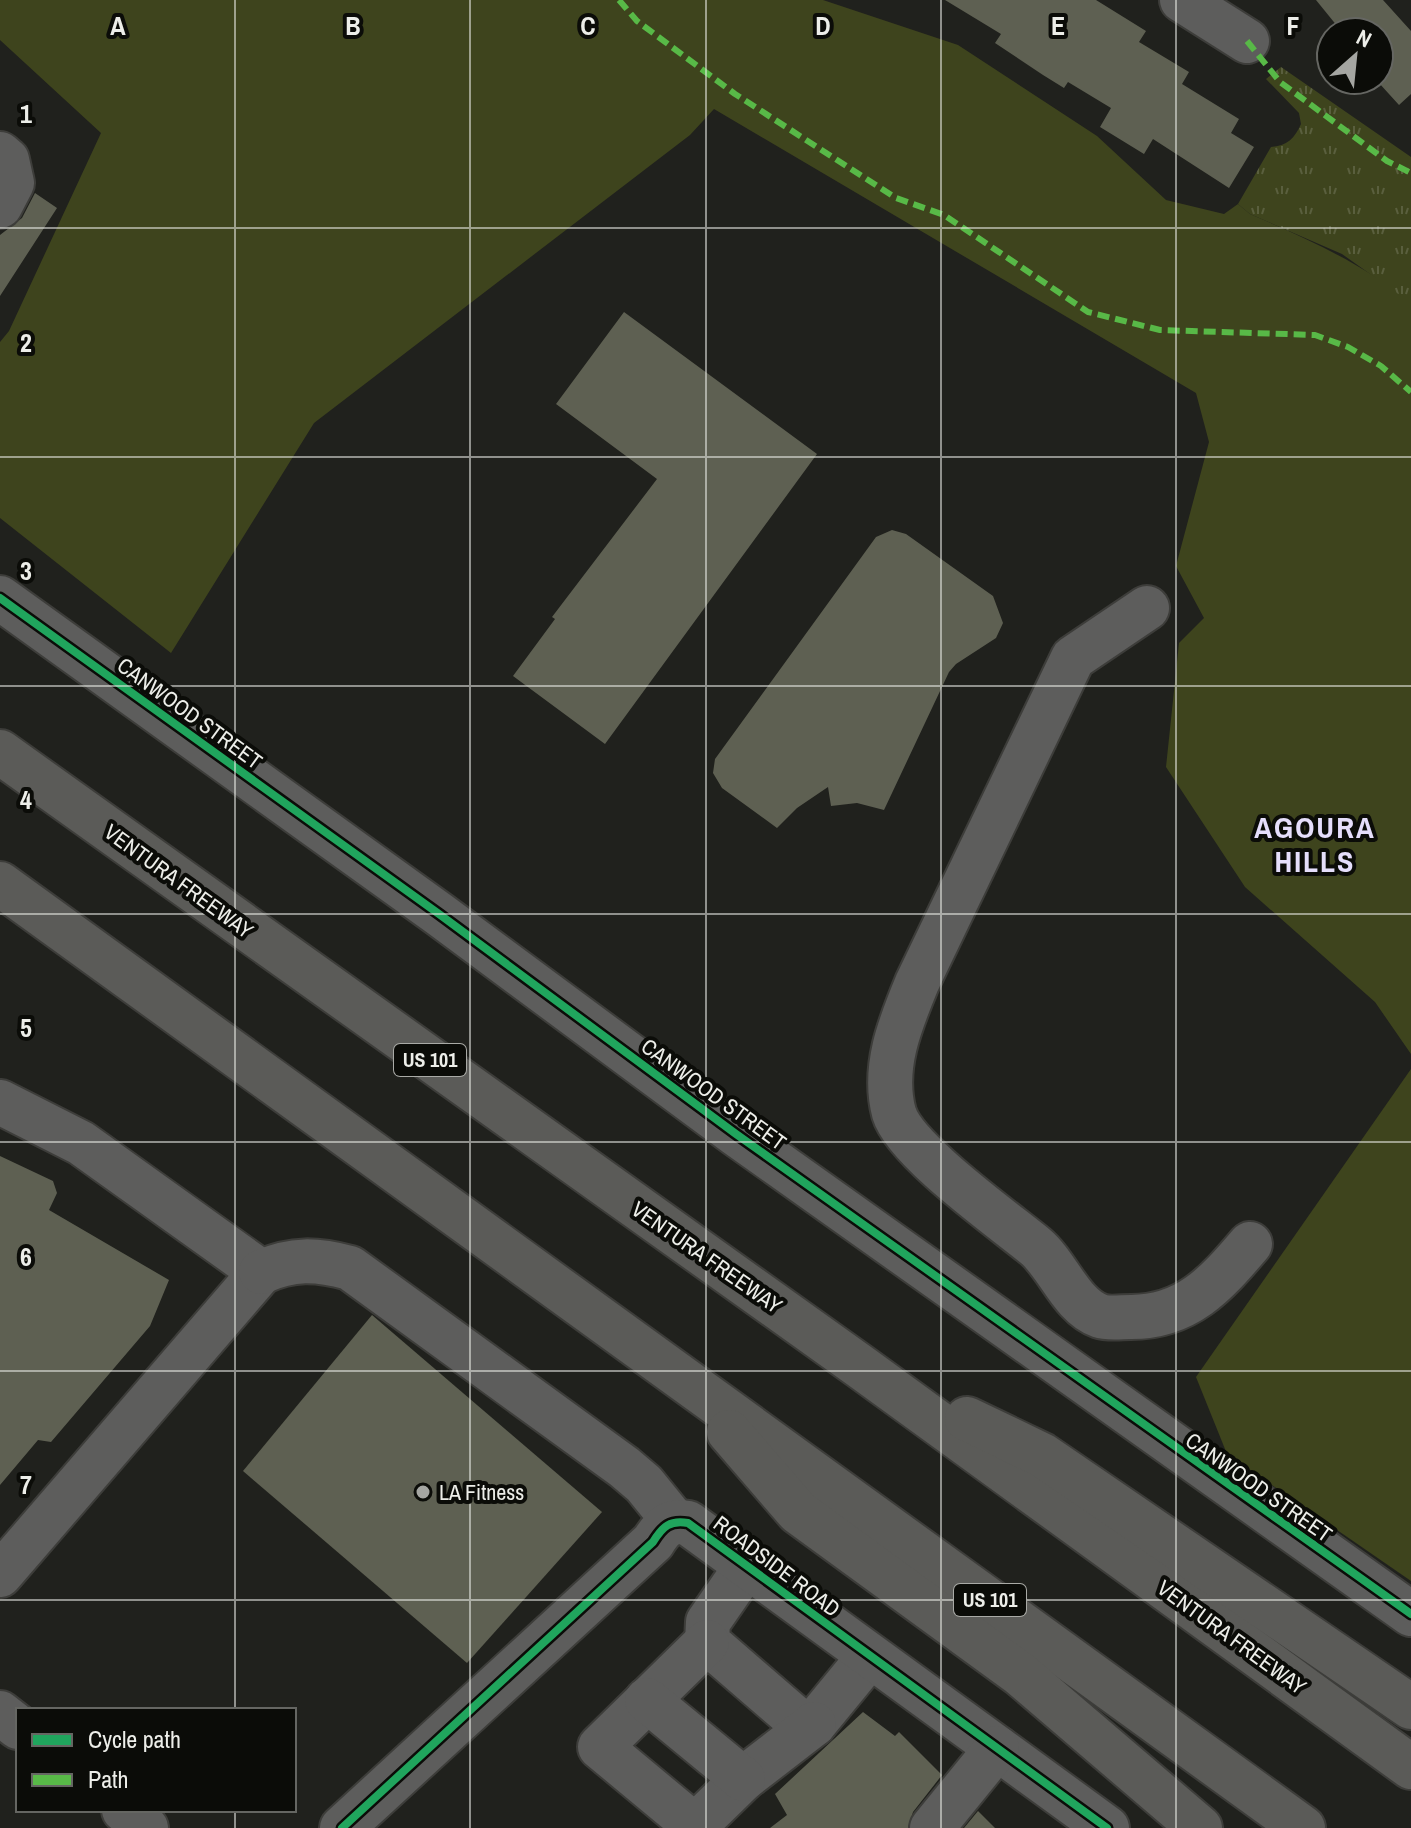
<svg xmlns="http://www.w3.org/2000/svg" width="1411" height="1828" viewBox="0 0 1411 1828" font-family="'Archivo Narrow',sans-serif">
  <defs>
    <pattern id="park-tufts" width="24" height="20" patternUnits="userSpaceOnUse" patternTransform="scale(2)"><rect width="24" height="20" fill="#3e441d"/><path d="M3 7l-1-3M5 7V3M7 7l1-3M15 17l-1-3M17 17v-4M19 17l1-3" fill="none" stroke="#5a5f3e"/></pattern>
  </defs>
  <rect width="100%" height="100%" fill="#20211d"/>
  <!-- green -->
  <g fill="#3e441d">
    <path d="M0,0H823L958,45L1097,136L1166,200L1224,214L1238,204L1250,214C1310,240 1359,262 1411,302V1054L1375,1002L1245,887L1166,767L1179,643L1204,618L1176,566L1209,442L1196,393L714,109L690,135L314,423L171,653L0,518V342L9,331L101,133L0,40Z"/>
    <polygon points="1411,1069 1411,1581 1227,1454 1196,1377"/>
  </g>
  <!-- park -->
  <path fill="url(#park-tufts)" d="M1281,67L1411,157V303L1342,254L1250,214L1238,204L1271,147C1287,146 1295,138 1301,124L1299,113L1266,79Z"/>
  <!-- building -->
  <g fill="#5e6052">
    <polygon points="945,0 1096,0 1146,31 1139,42 1189,72 1182,84 1239,119 1231,133 1254,147 1229,188 1153,139 1144,154 1100,127 1111,108 1068,82 1064,88 1043,75 995,43 1001,34"/>
    <polygon points="1316,0 1383,0 1411,31 1411,94 1399,105 1379,83 1379,32 1342,32"/>
    <polygon points="35,193 57,208 0,296 0,235 22,218"/>
    <polygon points="624,312 817,454 605,744 513,676 555,619 552,617 657,479 556,404"/>
    <polygon points="892,530 906,534 993,596 1003,623 996,638 956,664 949,672 884,810 857,803 831,806 828,787 797,808 777,828 722,788 713,773 715,759 876,537"/>
    <polygon points="0,1156 53,1181 57,1193 49,1210 169,1280 150,1326 51,1442 38,1440 0,1485"/>
    <polygon points="372,1315 602,1512 467,1663 243,1471"/>
    <polygon points="863,1712 895,1736 899,1732 942,1775 913,1812 908,1828 770,1828 787,1815 775,1794"/>
    <polygon points="978,1811 995,1828 964,1828"/>
  </g>
  <g fill="none" stroke-linecap="round" stroke-linejoin="round">
    <defs>
      <g id="minor">
        <polyline points="1182,0 1247,41"/>
        <polyline points="0,154 7,160 12,183 0,206"/>
        <polyline points="0,598 439,914 736,1134 1411,1614"/>
        <path d="M1147,608L1073,658L917,983C900,1024 882,1068 894,1113C905,1150 1002,1219 1035,1246C1058,1265 1071,1306 1100,1316C1109,1319 1121,1317 1131,1317C1187,1317 1216,1284 1250,1244"/>
        <polyline points="0,1102 81,1143 261,1272 0,1575"/>
        <path d="M261,1272C293,1258 316,1259 350,1268L624,1467L644,1484L674,1521"/>
        <polyline points="746,1567 708,1622 707,1642 796,1719 814,1724 869,1657"/>
        <polyline points="707,1642 600,1747 695,1826 743,1779 814,1724"/>
        <polyline points="647,1700 743,1779"/>
        <polyline points="0,1713 18,1727"/>
        <polyline points="124,1810 146,1828"/>
        <path d="M342,1828L653,1542C663,1526 670,1520 688,1523L1107,1828"/>
        <polyline points="932,1828 997,1748"/>
      </g>
      <g id="highway">
        <polyline points="0,752 861,1367 1411,1767"/>
        <polyline points="0,884 1303,1828"/>
        <polyline points="967,1419 1042,1455 1411,1707"/>
        <polyline points="729,1432 798,1512 1020,1674 1200,1828"/>
      </g>
    </defs>
    <!-- minor casing -->
    <use href="#minor" stroke="#3d3d3a" stroke-width="48"/>
    <!-- highway casing -->
    <use href="#highway" stroke="#3d3d3a" stroke-width="48"/>
    <!-- minor -->
    <use href="#minor" stroke="#5d5d5c" stroke-width="44"/>
    <!-- highway -->
    <use href="#highway" stroke="#5b5b58" stroke-width="44"/>
    <!-- quiet -->
    <g stroke="#58b947" stroke-width="6" stroke-dasharray="12 6" stroke-linecap="butt">
      <polyline points="619,0 637,21 735,94 896,198 944,215 1088,312 1160,330 1315,335 1348,347 1381,366 1411,392"/>
      <polyline points="1247,41 1280,82 1387,161 1411,173"/>
    </g>
    <defs>
      <g id="cycleway">
        <polyline points="0,598 439,914 736,1134 1411,1614"/>
        <path d="M342,1828L653,1542C663,1526 670,1520 688,1523L1107,1828"/>
      </g>
    </defs>
    <!-- cycleway casing -->
    <use href="#cycleway" stroke="#0b0c08" stroke-width="13"/>
    <!-- cycleway -->
    <use href="#cycleway" stroke="#20a55d" stroke-width="8"/>
  </g>
  <!-- grid -->
  <path fill="none" stroke="#edeee9" stroke-width="2" stroke-opacity="0.55" d="M235,0V1710M470,0V1828M706,0V1828M941,0V1828M1176,0V1828M0,228H1411M0,457H1411M0,686H1411M0,914H1411M0,1142H1411M0,1371H1411M0,1600H1411M235,1810V1828"/>
  <!-- markers -->
  <circle fill="#a5a6a2" stroke="#0b0c08" stroke-width="3" cx="423" cy="1492" r="8"/>
  <g text-anchor="middle" stroke-width="8" stroke-linejoin="round" paint-order="stroke">
    <!-- shield labels -->
    <g fill="#0b0c08" stroke="#a9aaa6" stroke-width="2">
      <rect x="394" y="1044" width="72" height="32" rx="6"/>
      <rect x="954" y="1584" width="72" height="32" rx="6"/>
    </g>
    <g font-size="20" font-weight="bold" fill="#edeee9">
      <text x="430" y="1067">US 101</text>
      <text x="990" y="1607">US 101</text>
    </g>
    <!-- street labels -->
    <g font-size="22" fill="#edeee9" stroke="#0b0c08">
      <text transform="translate(190 713) rotate(36)" y="8">CANWOOD STREET</text>
      <text transform="translate(179 881) rotate(36)" y="8">VENTURA FREEWAY</text>
      <text transform="translate(714 1094) rotate(36)" y="8">CANWOOD STREET</text>
      <text transform="translate(707 1257) rotate(35)" y="8">VENTURA FREEWAY</text>
      <text transform="translate(1259 1487) rotate(35)" y="8">CANWOOD STREET</text>
      <text transform="translate(777 1566) rotate(37)" y="8">ROADSIDE ROAD</text>
      <text transform="translate(1232 1637) rotate(36)" y="8">VENTURA FREEWAY</text>
    </g>
    <!-- poi labels -->
    <g font-size="22" fill="#edeee9" stroke="#0b0c08" text-anchor="start">
      <text x="439" y="1500">LA Fitness</text>
    </g>
    <!-- district labels -->
    <g font-size="30" font-weight="bold" letter-spacing="2" fill="#e5defb" stroke="#0b0c08">
      <text x="1315" y="838">AGOURA<tspan x="1315" dy="34">HILLS</tspan></text>
    </g>
  </g>
  <g font-size="26" text-anchor="middle" font-weight="bold" fill="#edeee9" stroke="#0b0c08" stroke-width="8" stroke-linejoin="round" paint-order="stroke">
    <text x="118" y="35">A</text>
    <text x="353" y="35">B</text>
    <text x="588" y="35">C</text>
    <text x="823" y="35">D</text>
    <text x="1058" y="35">E</text>
    <text x="1293" y="35">F</text>
    <text x="26" y="123">1</text>
    <text x="26" y="352">2</text>
    <text x="26" y="580">3</text>
    <text x="26" y="809">4</text>
    <text x="26" y="1037">5</text>
    <text x="26" y="1266">6</text>
    <text x="26" y="1494">7</text>
  </g>
  <!-- legend -->
  <rect x="16" y="1708" width="280" height="104" fill="#0b0c08" stroke="#656662" stroke-width="2"/>
  <rect x="32" y="1734" width="40" height="12" fill="#20a55d" stroke="#656662" stroke-width="2"/>
  <text x="88" y="1748" font-size="24" fill="#edeee9">Cycle path</text>
  <rect x="32" y="1774" width="40" height="12" fill="#58b947" stroke="#656662" stroke-width="2"/>
  <text x="88" y="1788" font-size="24" fill="#edeee9">Path</text>
  <!-- north arrow -->
  <g transform="translate(1355 56) rotate(27)"><circle r="38" fill="#0b0c08" stroke="#656662" stroke-width="2"/>
  <path d="M0-6L14 30L0 20L-14 30Z" fill="#a5a6a2"/>
  <text y="-12" font-size="22" font-weight="bold" text-anchor="middle" fill="#edeee9">N</text>
  </g>
</svg>
